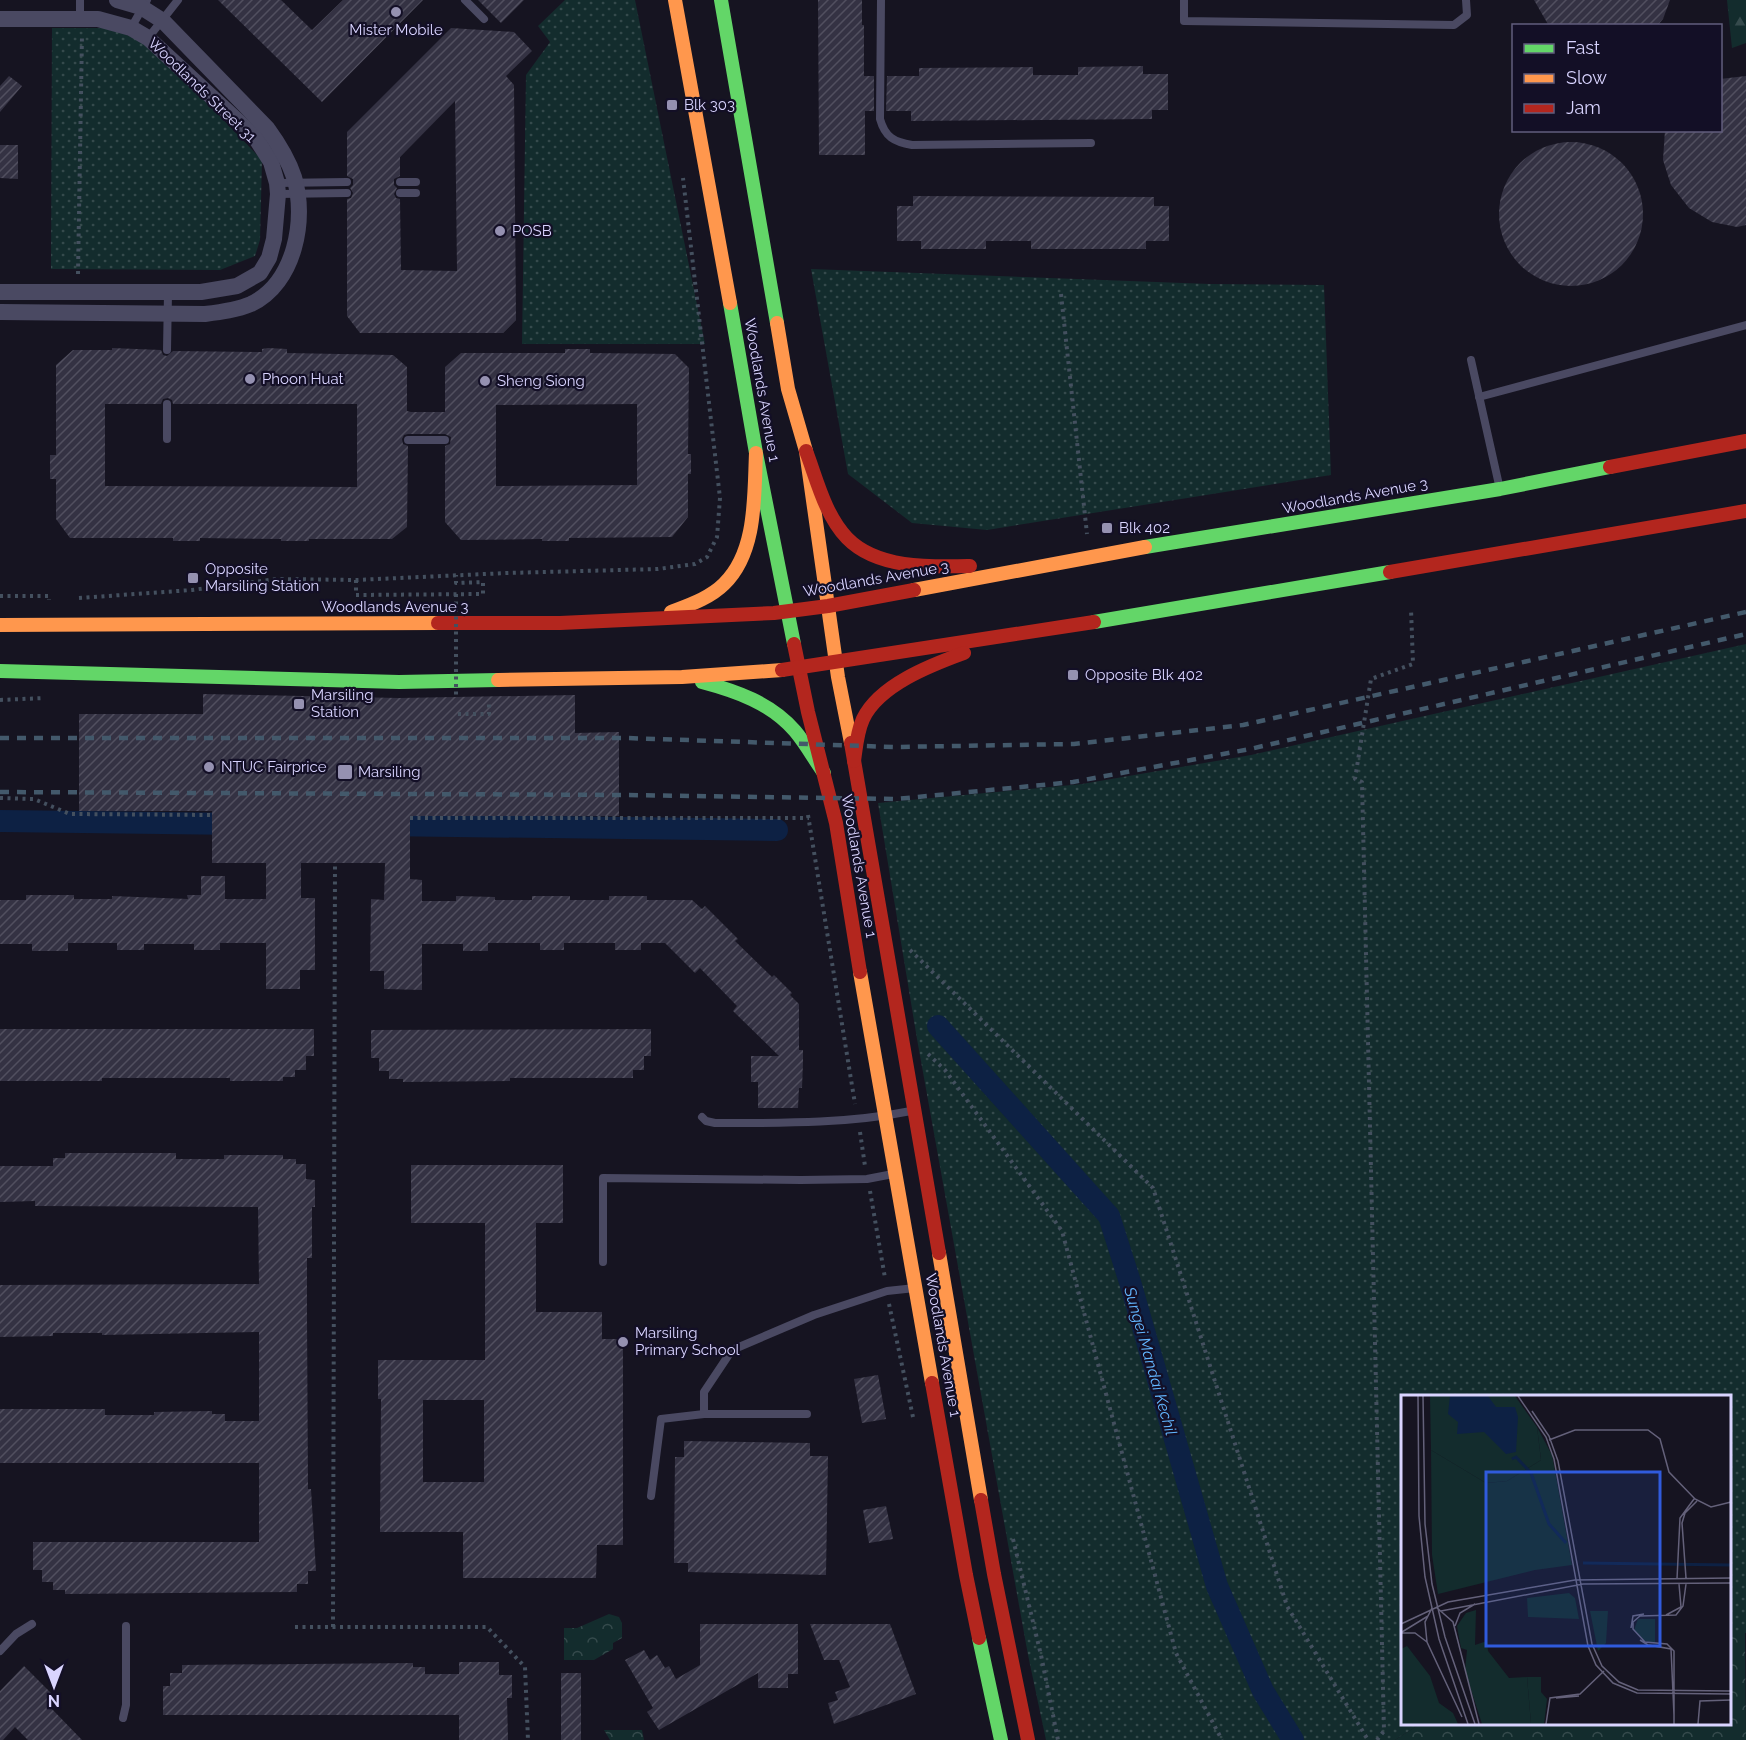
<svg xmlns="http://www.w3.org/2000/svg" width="1746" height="1740" viewBox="0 0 1746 1740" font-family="Raleway,sans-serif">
  <defs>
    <pattern id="grass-dots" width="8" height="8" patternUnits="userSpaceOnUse" patternTransform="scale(1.5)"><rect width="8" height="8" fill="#132c2d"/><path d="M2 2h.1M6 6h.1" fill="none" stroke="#354a4c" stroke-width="1.8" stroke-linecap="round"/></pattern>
    <pattern id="forest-firs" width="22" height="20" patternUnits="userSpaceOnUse" patternTransform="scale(1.5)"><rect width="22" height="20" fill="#132c2d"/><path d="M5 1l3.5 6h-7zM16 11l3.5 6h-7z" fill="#354a4c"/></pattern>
    <pattern id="park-crowns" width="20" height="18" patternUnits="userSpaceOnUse" patternTransform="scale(1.5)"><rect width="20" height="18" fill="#132c2d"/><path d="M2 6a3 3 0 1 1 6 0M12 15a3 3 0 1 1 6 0" fill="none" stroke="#354a4c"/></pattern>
    <pattern id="building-hatch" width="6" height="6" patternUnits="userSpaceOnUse" patternTransform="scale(1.5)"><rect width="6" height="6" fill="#343243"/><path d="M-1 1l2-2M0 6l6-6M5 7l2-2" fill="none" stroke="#514f5f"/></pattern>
  </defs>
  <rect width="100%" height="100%" fill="#161421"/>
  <!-- grass -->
  <g fill="url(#grass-dots)">
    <polygon points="565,0 635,0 705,344 522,344 526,75 550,42 538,26"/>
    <polygon points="52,28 109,28 150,44 262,160 260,240 255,256 220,270 51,269"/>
    <polygon points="811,269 1210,284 1324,285 1331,475 987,530 912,523 848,474"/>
    <polygon points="1746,644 1746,1633 1730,1633 1730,1396 1402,1396 1402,1724 1420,1724 1395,1740 1046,1740 1028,1655 917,1039 878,803 1082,784 1251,755"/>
  </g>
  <!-- forest -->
  <polygon fill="url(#forest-firs)" points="1727,0 1746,0 1746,43 1732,48"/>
  <!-- park -->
  <g fill="url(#park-crowns)">
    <polygon points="609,1614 619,1617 622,1623 622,1638 613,1643 613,1649 594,1660 564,1660 564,1628 577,1628"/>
    <polygon points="1745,1632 1746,1740 1395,1740 1420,1724 1730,1724 1730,1633"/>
    <polygon points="604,1730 642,1730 644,1740 610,1740"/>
  </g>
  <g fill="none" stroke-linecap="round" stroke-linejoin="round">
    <!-- canal -->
    <g stroke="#0d2144" stroke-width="22">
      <polyline points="0,821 241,824"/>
      <polyline points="379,825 777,830"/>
      <polyline points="938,1026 1109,1216 1130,1282 1217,1586 1263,1691 1293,1740"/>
    </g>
  </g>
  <!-- building -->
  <g fill="url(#building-hatch)" fill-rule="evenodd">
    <polygon points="218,0 281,0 312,30 343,0 423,0 322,102"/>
    <polygon points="478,0 524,0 501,23"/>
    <polygon points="818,0 862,0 862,25 864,25 864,76 874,76 874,111 865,111 865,155 819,155"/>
    <polygon points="1534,0 1670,0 1663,19 1657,26 1549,26"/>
    <path d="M451,28L514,32L532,51L506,76L514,85L516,320L503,333H360L347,316V199L351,198L353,193L350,188L353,185V179L347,176V132ZM455,101L457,271L401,270L400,199L396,198L394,194L397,188L394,185V179L400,176V157Z"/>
    <polygon points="1143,66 1143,74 1168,74 1168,110 1152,110 1152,119 911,121 911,111 886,111 887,76 919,76 919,68 1033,67 1033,75 1078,75 1078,67"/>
    <polygon points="9,76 22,86 0,112 0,86"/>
    <polygon points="1746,76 1746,225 1737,227 1712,222 1689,208 1671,185 1663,160 1665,130 1720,130 1720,79"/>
    <circle cx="1571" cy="214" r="72"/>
    <polygon points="0,145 18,145 18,179 0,178"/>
    <polygon points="913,196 1154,197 1154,206 1169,206 1169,241 1146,241 1146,249 1031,249 1031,241 986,241 986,249 921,249 921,241 897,241 897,206 913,206"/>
    <path d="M112,348L161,350L163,355L167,356L173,351L262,352V349L268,348L287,349V353L393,355L407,367V411L411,412H445V367L461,353H565V349H590V353L675,354L689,368L688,454H691V474H688V517L672,537L569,538V541H542V539L461,540L445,522V446L450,444L451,437L445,434H408L404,435L402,439L403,444L408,446L407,527L392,539H309V541H281V539L200,538V541H173V538H70L56,519V479H50V455H56V365L73,350H112ZM168,398L172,400L173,404H357V487L105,486V404H161L163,399ZM637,404V485L496,486V405Z"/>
    <polygon points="203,694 399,698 575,695 575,733 619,732 619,816 410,816 410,879 422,880 422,901 456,901 456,896 495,897 495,900 532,900 532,896 570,896 570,900 609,900 609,896 647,896 647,900 692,900 702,909 705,906 738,939 735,941 772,977 774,975 792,993 790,995 799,1004 799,1050 803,1050 803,1063 802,1088 799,1088 798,1108 758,1108 758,1082 751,1082 751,1056 779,1056 733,1011 737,1006 700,968 695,973 665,943 641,943 641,950 615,950 615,943 564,943 564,950 540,950 540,943 488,943 488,951 463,951 463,944 422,944 422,990 384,989 384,971 370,971 371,899 384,900 385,863 301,863 301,898 315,898 315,970 300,970 300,989 266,989 266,943 220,943 220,950 194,950 194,944 144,944 144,950 117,950 117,943 68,943 68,951 32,951 32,944 0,944 0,900 26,900 26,895 74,895 74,899 112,899 112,896 188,899 187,895 201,895 201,876 225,876 225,899 266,899 266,863 212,863 212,811 79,811 79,714 203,714"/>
    <polygon points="0,1029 314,1029 314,1056 306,1056 306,1070 295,1070 295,1077 283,1077 283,1081 230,1081 230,1078 102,1078 102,1081 0,1081"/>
    <polygon points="651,1029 651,1056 644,1056 644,1070 633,1070 633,1078 510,1078 510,1081 403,1082 403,1079 389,1079 389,1071 379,1071 379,1058 371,1058 371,1030"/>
    <polygon points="65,1153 176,1153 176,1159 224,1159 224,1155 283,1155 283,1159 296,1159 296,1164 306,1164 306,1179 315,1180 315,1207 312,1207 312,1258 307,1258 307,1318 308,1489 311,1489 316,1571 308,1571 308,1584 297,1584 297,1592 65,1594 65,1590 53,1590 53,1582 42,1582 42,1570 33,1570 33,1542 259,1542 259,1463 0,1463 0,1409 105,1409 105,1415 154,1415 154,1412 212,1411 212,1414 225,1414 225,1421 259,1421 259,1332 102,1335 102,1333 53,1333 53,1336 0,1337 0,1285 259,1284 258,1207 35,1206 35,1201 0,1202 0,1166 53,1166 53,1158 65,1158"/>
    <path d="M411,1165H563V1223H536V1312H602V1339H623V1545H597L596,1578H463V1532H380L381,1399H378V1360H485V1223H411ZM423,1400H484V1482H423Z"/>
    <polygon points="878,1375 886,1419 862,1423 854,1379"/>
    <polygon points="684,1441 810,1443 810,1456 828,1456 826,1575 688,1572 688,1563 674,1563 675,1457 684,1457"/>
    <polygon points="886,1506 893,1539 869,1543 863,1510"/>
    <polygon points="700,1624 798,1624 798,1674 788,1674 788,1688 758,1688 758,1673 659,1730 647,1712 653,1708 625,1660 644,1650 650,1660 657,1655 665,1668 669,1666 676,1679 700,1665"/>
    <polygon points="810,1624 890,1624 916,1694 834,1724 828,1703 838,1700 835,1692 850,1687 839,1660 824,1660"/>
    <polygon points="459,1662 499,1662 499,1675 512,1675 512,1698 507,1698 508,1740 459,1740 459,1715 163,1715 163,1686 170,1686 170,1673 182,1673 182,1665 413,1663 413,1667 425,1667 425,1674 459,1674"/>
    <polygon points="24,1666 57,1699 50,1707 82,1740 28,1740 15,1727 3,1740 0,1740 0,1691"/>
    <rect x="561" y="1673" width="20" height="67"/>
  </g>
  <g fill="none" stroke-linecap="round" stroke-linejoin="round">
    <!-- path -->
    <g stroke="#44505f" stroke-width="4" stroke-dasharray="3 4.5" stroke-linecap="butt">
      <polyline points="78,274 82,35"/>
      <polyline points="1061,294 1087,534"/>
      <polyline points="356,580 356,595 483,594 483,582 456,583 456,575"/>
      <polyline points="0,596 49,596 49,600"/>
      <polyline points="79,598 192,590 277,579 356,580 507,573 658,569 695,564 707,557 717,537 720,498 683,178"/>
      <polyline points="0,700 44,698"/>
      <polyline points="458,714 489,714 489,703"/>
      <polyline points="0,798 34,799 70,814 212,815"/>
      <polyline points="808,815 855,1104"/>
      <polyline points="410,818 809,818"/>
      <polyline points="910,950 1153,1188 1287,1606 1368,1740"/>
      <polyline points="928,1054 945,1070 1062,1231 1176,1653 1222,1740"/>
      <polyline points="860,1132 865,1166"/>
      <polyline points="870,1191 885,1278"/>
      <polyline points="889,1304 913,1417"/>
      <polyline points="1013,1539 1041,1655 1058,1740"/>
      <polyline points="295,1627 487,1627 525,1667 528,1740"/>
      <polyline points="333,1627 335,863"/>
      <polyline points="1377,1740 1384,1731 1362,782 1355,779 1371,679 1413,664 1411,609"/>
    </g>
    <!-- lane -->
    <g stroke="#4a4962" stroke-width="8">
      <polyline points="80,0 80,19"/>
      <polyline points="465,0 484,19"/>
      <path d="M881,0L880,119C885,137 894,142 912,145L1091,143"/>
      <polyline points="1184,0 1184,21 1454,25 1467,15 1466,0"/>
      <polyline points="131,28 147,0"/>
      <polyline points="148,38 178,0"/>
      <polyline points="400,182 416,182"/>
      <polyline points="277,183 347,182"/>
      <polyline points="400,193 416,193"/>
      <polyline points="278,194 347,193"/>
      <polyline points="167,350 168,293"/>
      <polyline points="1471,360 1499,485"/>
      <polyline points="1479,397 1746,325"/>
      <polyline points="167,439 167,404"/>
      <polyline points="408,440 445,440"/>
      <path d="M702,1117L706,1121L715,1123C781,1123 846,1124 911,1111"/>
      <polyline points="603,1262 603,1178 801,1180 867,1179 893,1174"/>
      <polyline points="704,1414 704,1392 732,1350 814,1315 887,1291 915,1288"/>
      <polyline points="651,1496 661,1419 704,1414 807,1414"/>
      <polyline points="0,1651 16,1634 32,1624"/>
      <polyline points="123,1718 126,1705 126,1626"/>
    </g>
    <!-- street -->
    <g stroke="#4a4962" stroke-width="16">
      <polyline points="0,19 98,19 131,28 148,38 255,137 271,162 277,183 278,194 274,239 269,258 260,273 237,286 201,292 0,292"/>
      <path d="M0,312L205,314C221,312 237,310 251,304C295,283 307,219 294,177C288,159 278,143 267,128L163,21L141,7L117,0"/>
    </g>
    <!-- fast -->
    <g stroke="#63d668" stroke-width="14">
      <polyline points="721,0 777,323"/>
      <polyline points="730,303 756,453 794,644"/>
      <polyline points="1145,547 1500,489 1610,467"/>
      <polyline points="1094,622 1390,572"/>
      <polyline points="0,671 399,682 498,680"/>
      <path d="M702,682C736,691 771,703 795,731C806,744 814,759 824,773"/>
      <polyline points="979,1638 1001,1740"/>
    </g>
    <!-- slow -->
    <g stroke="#ff974d" stroke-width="14">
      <polyline points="675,0 730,303"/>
      <polyline points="777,323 788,389 806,451 838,677 851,743"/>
      <polyline points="914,590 1145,547"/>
      <path d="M671,612C689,605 710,598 724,584C757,552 754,496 756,453"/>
      <polyline points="0,625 438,623"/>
      <polyline points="498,680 682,677 782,670"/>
      <polyline points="860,972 932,1383"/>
      <polyline points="939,1253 981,1500"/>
    </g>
    <!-- jam -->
    <g stroke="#b3261e" stroke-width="14">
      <path d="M806,451C817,480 825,515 847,538C877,569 931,567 970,566"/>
      <polyline points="1610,467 1746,441"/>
      <polyline points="1390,572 1746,511"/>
      <polyline points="438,623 560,623 774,613 828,606 914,590"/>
      <polyline points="794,644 808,712 836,823 860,972"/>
      <polyline points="782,670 1094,622"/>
      <polyline points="851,743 939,1253"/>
      <path d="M854,761C856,747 857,732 863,719C879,685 931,665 964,653"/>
      <polyline points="932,1383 966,1575 979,1638"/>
      <polyline points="981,1500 994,1574 1028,1740"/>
    </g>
    <!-- rail -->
    <g stroke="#43596b" stroke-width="4.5" stroke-dasharray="9 8" stroke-linecap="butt">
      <polyline points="0,738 626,738 894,747 1074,744 1243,725 1746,612"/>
      <polyline points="0,792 623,795 896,799 1073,782 1250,749 1746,634"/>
    </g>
    <!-- path-bridge -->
    <polyline stroke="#44505f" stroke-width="4" stroke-dasharray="3 4.5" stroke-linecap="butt" points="456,594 456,699"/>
  </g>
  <!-- markers -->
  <g fill="#9591b1" stroke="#130f26" stroke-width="2">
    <circle cx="396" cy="12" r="6"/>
    <rect x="666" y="99" width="12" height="12" rx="3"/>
    <circle cx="500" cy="231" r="6"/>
    <circle cx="250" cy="379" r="6"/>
    <circle cx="485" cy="381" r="6"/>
    <rect x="1101" y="522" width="12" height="12" rx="3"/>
    <rect x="187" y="572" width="12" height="12" rx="3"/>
    <rect x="1067" y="669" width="12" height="12" rx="3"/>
    <rect x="293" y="698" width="12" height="12" rx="3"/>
    <circle cx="209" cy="767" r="6"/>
    <rect x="337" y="764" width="16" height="16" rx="3"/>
    <circle cx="623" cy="1342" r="6"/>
  </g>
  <g text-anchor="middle" stroke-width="4.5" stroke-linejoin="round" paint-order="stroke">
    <!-- poi labels -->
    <g font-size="15" fill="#d9d4ff" stroke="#130f26" text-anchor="start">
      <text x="396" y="35" text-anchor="middle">Mister Mobile</text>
      <text x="684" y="110">Blk 303</text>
      <text x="512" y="236">POSB</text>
      <text x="262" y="384">Phoon Huat</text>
      <text x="497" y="386">Sheng Siong</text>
      <text x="1119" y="533">Blk 402</text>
      <text x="205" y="574">Opposite<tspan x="205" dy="17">Marsiling Station</tspan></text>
      <text x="1085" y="680">Opposite Blk 402</text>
      <text x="311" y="700">Marsiling<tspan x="311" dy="17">Station</tspan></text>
      <text x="221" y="772">NTUC Fairprice</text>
      <text x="358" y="777">Marsiling</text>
      <text x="635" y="1338">Marsiling<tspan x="635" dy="17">Primary School</tspan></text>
    </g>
    <!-- street labels -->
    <g font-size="15" fill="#d9d4ff" stroke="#130f26">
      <text transform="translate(202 90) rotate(44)" y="5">Woodlands Street 31</text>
      <text transform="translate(762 390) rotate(80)" y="5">Woodlands Avenue 1</text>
      <text transform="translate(1355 496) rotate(-10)" y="5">Woodlands Avenue 3</text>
      <text transform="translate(876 579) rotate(-10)" y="5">Woodlands Avenue 3</text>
      <text x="395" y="612">Woodlands Avenue 3</text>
      <text transform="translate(859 866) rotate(80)" y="5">Woodlands Avenue 1</text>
      <text transform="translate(943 1345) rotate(80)" y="5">Woodlands Avenue 1</text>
    </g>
    <!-- water labels -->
    <g font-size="16" font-style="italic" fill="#62b6ff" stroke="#130f26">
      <text transform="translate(1151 1361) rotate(74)" y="6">Sungei Mandai Kechil</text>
    </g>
  </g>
  <!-- overview -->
  <g transform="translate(1401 1395)">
    <rect width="330" height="330" fill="#161421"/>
    <path d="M136,32L151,60L171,170L134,175L37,199L31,160L30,55L85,88L106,86L140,65ZM168,198L174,203L178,224L127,222L126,203ZM189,216H207L205,248L197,256ZM237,224H254V248L244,246L233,235ZM126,282H140V297L146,304L143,329H130Z" fill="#132c2d"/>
    <path d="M75,215L74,250L86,246L87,256L108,283L126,282L130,329H81L64,276L66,255L60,253L56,231L65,218Z" fill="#132c2d"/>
    <path d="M29,1H114L136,32L140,65L106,86L85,88L30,55Z" fill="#132c2d"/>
    <path d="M6,251L29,281L38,308L52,318L57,329H0V254Z" fill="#132c2d"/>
    <path d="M49,1H87L95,12H114L117,22L115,57L105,59L83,37L56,39L57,27L47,19Z" fill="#0d2144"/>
    <path fill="none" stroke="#0d2144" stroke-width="3" d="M111,64L115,62L130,78L148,129L165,148M182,168L330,170"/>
    <path fill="none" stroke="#64617a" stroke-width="1.5" d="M17,1L18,121L24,182L38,244L67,329M22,1L24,129L31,189L44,242L74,329M117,1L145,42L153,64L187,251L195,270L212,288L236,298L330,299M131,16L148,41L157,66L191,249L201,271L218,287L237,295L330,296M148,45L174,35H247L259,44L268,77L294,104L310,112L330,107M285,183L281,128L284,118L296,106M276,184L279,123L293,104M35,212L52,227L78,329M31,213L24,227L26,247L61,322M40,216L182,189L330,188M265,220L280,212L278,189M0,229L47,207L174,185L330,183M54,231L59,218L74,209M230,233L232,221L243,219M1,237L27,221M0,238H14L26,247M239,245L247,250L270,254L273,320M155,303L178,301M145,329L149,303L179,299L203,276M273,329V256L266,249L244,247L232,234V227L239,221L275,220L282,211L285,189M297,329L299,306L330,305"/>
    <path fill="#305bdc" fill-opacity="0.15" stroke="#305bdc" stroke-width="3" d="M85,77H259V251H85Z"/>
    <rect width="330" height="330" fill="none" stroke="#d9d4ff" stroke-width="3"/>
  </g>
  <!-- legend -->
  <rect x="1512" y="24" width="210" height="108" fill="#130f26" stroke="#625e7d" stroke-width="1.5"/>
  <rect x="1524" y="44" width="30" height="9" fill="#63d668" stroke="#625e7d" stroke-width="1.5"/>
  <text x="1566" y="54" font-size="18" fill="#d9d4ff">Fast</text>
  <rect x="1524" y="74" width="30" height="9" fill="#ff974d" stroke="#625e7d" stroke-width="1.5"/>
  <text x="1566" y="84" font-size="18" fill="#d9d4ff">Slow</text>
  <rect x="1524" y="104" width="30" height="9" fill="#b3261e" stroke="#625e7d" stroke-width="1.5"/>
  <text x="1566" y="114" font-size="18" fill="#d9d4ff">Jam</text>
  <!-- north arrow -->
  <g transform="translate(54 1686) rotate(180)" stroke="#130f26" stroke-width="4.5" paint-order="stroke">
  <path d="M0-4.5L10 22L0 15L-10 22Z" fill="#d9d4ff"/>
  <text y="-9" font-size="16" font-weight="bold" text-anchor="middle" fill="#d9d4ff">N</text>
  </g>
</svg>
